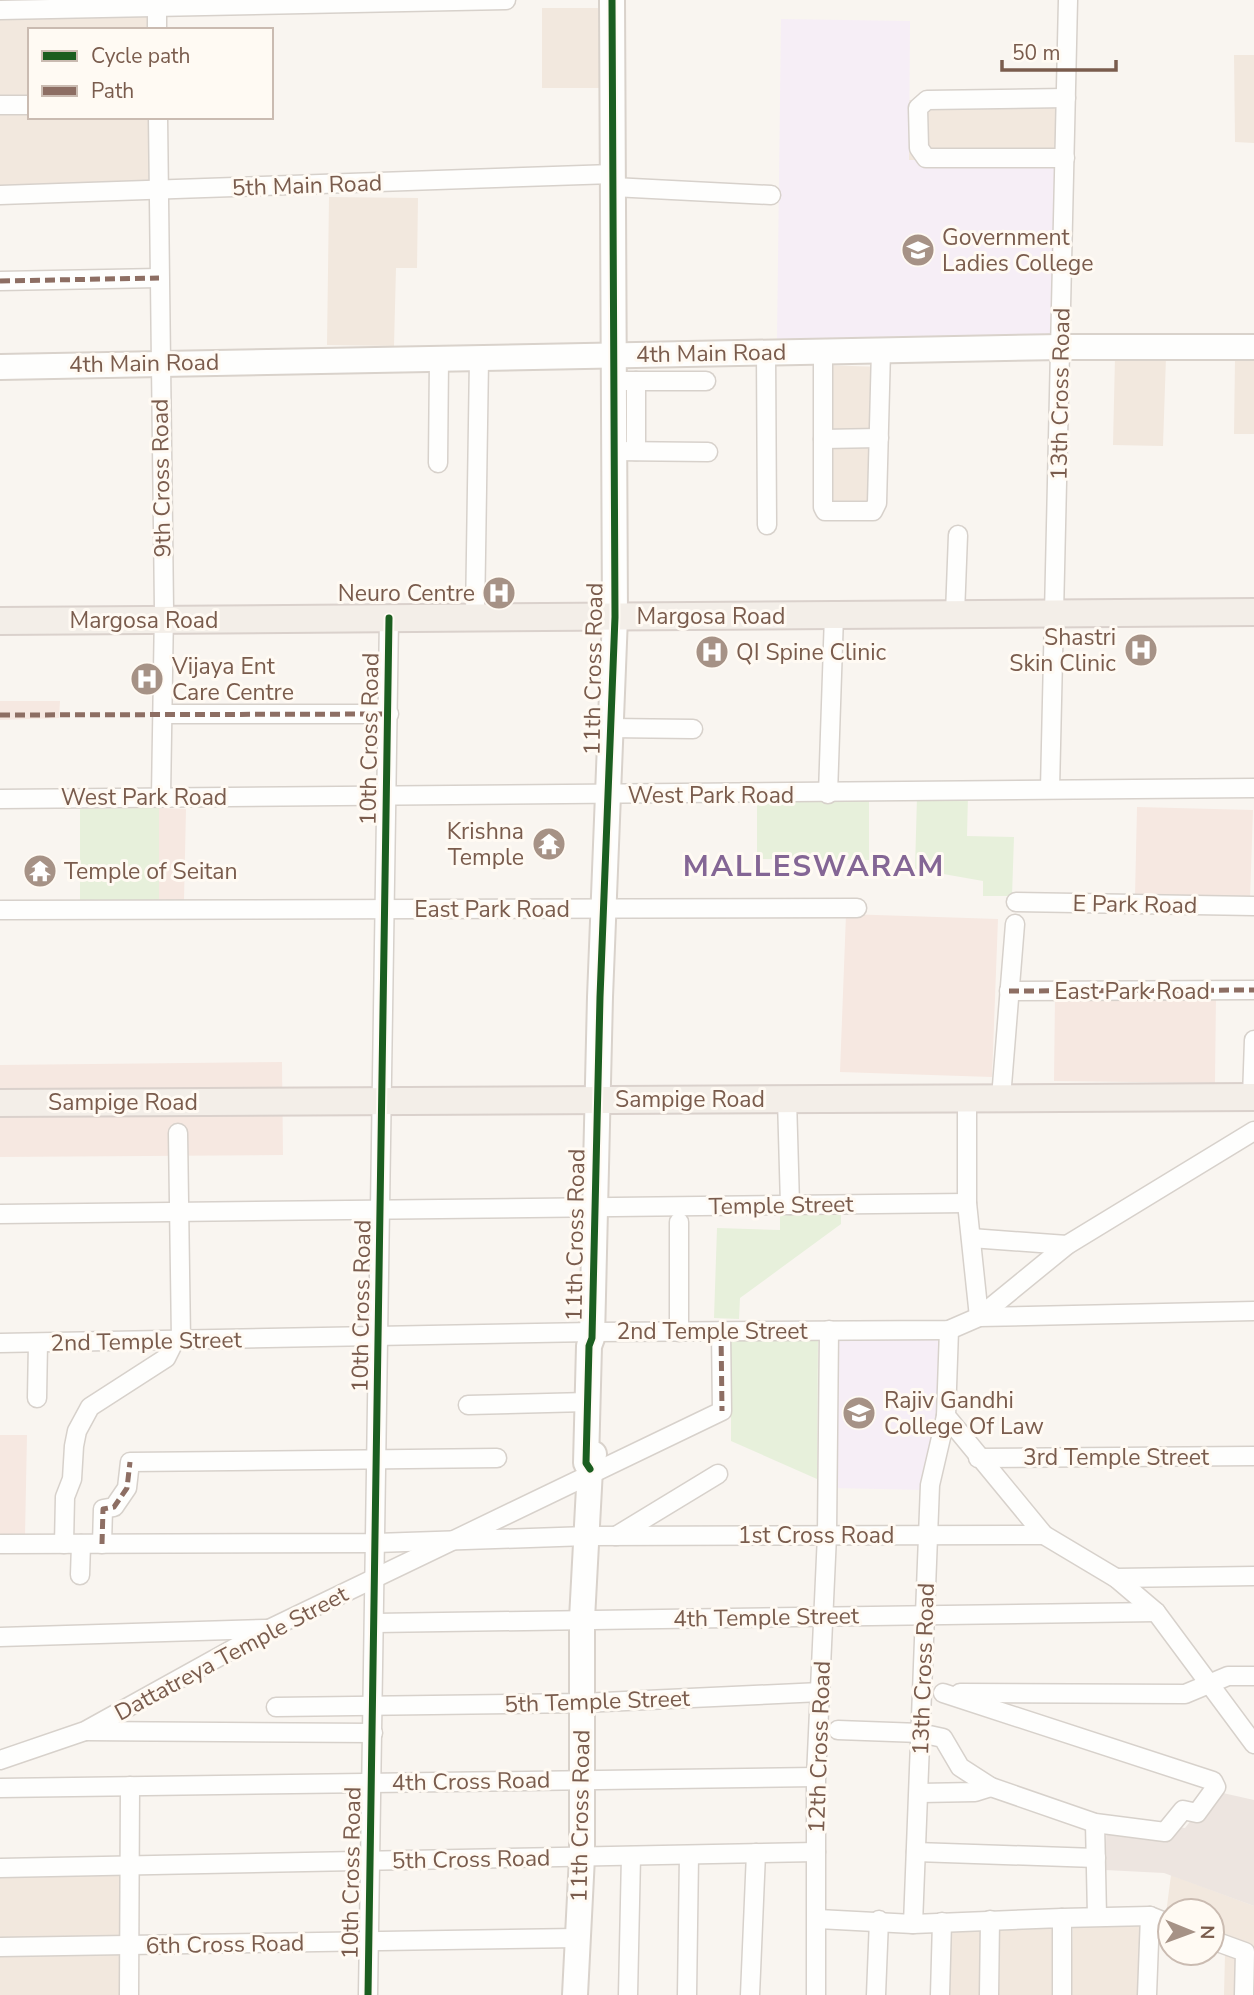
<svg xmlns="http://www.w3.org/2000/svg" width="1254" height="1995" viewBox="0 0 1254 1995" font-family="'Nunito Sans',sans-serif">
  <rect width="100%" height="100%" fill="#f9f5f0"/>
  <!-- residential -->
  <g fill="#f2e8de">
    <rect x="542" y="8" width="62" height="80"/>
    <polygon points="148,17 148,30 30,30 30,117 149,117 149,186 0,187 0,18"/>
    <polygon points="1234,55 1254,55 1254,143 1235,142"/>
    <polygon points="909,100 1059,102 1058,162 909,160"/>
    <polygon points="329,197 418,198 417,268 396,268 394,346 327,345"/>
    <polygon points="1115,356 1166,357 1163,446 1113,445"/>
    <polygon points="1235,358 1254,359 1254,434 1234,434"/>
    <polygon points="821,365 883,367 878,515 820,513"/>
    <polygon points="124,1872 124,1943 0,1943 0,1873"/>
    <polygon points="1171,1875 1254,1906 1254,1995 1224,1995 1225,1954 1212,1948 1212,1911 1170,1911 1170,1931 1164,1929"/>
    <polygon points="1073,1923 1144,1925 1142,1995 1071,1995"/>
    <polygon points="998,1925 1060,1927 1058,1995 996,1995"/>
    <polygon points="947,1926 988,1927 985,1995 945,1995"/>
    <rect x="0" y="1951" width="125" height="44"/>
  </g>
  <!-- commercial -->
  <g fill="#f6e8e1">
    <polygon points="0,701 60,701 59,718 0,720"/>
    <polygon points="1137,807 1253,810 1250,900 1135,896"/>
    <polygon points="159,808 186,809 184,900 220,900 220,918 0,917 159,903"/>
    <polygon points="846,914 998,919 992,1077 840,1072"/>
    <polygon points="1055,994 1216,996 1215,1083 1054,1081"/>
    <polygon points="282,1062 283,1155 0,1157 0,1065"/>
    <polygon points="0,1435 27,1435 25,1537 0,1537"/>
  </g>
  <!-- industrial -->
  <polygon fill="#ede5e0" points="1214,1791 1254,1800 1254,1906 1164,1873 1105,1870 1107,1815 1185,1828"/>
  <!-- education -->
  <g fill="#f6eef6">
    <polygon points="781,19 910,21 909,160 1058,162 1056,342 777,339"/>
    <polygon points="834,1338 939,1338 934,1462 926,1490 832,1488"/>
  </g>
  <!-- green -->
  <g fill="#e7f0db">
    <polygon points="968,795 967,836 1014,837 1012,896 983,896 983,881 915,869 917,796"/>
    <polygon points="757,800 869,801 869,860 757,859"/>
    <polygon points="159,808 159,903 80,904 80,809"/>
    <polygon points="780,1213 841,1214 841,1224 740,1298 739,1319 714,1318 717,1228 780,1230"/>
    <polygon points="731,1338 818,1338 817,1479 731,1441"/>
  </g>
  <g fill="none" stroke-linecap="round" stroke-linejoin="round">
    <defs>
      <g id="street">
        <polyline points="157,0 157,30"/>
        <polyline points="0,10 506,0"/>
        <polyline points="0,105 30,105"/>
        <polyline points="158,117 164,610 161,797"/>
        <polyline points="1065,158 926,158 919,148 918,108 927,100 1066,98"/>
        <polyline points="613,187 771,195"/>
        <polyline points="0,195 613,174"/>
        <polyline points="0,281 159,278"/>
        <polyline points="823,351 823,507 825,511 873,511 877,503 881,350"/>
        <polyline points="766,352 767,525"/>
        <polyline points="614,381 706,381"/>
        <polyline points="823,439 879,438"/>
        <polyline points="614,451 708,452"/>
        <polyline points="636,451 636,381"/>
        <polyline points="438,463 439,359"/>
        <polyline points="955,614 958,535"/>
        <polyline points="475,618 479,359"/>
        <polyline points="163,714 389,714"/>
        <polyline points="610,728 693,729"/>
        <polyline points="1050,789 1068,0"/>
        <polyline points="828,794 834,615"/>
        <polyline points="0,799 1254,788"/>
        <polyline points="1016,902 1254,906"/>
        <polyline points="0,910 857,908"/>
        <polyline points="1009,991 1254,990"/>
        <polyline points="1252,1097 1254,1040"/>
        <polyline points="967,1098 967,1203 979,1317"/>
        <polyline points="1001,1098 1015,924"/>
        <polyline points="787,1099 790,1205"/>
        <polyline points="178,1133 181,1340"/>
        <polyline points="0,1214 967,1203"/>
        <polyline points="971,1238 1067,1245"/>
        <polyline points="979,1317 1067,1245 1254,1131"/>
        <polyline points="949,1330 946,1416 1044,1535 1116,1578 1156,1612 1254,1744"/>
        <polyline points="679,1332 679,1222"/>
        <polyline points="0,1343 592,1332 949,1330 979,1317 1254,1311"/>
        <polyline points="37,1398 38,1343"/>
        <polyline points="468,1405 587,1402"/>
        <polyline points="978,1458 1254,1456"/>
        <polyline points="616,1536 718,1474"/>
        <polyline points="0,1544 376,1543 588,1536 1044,1535"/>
        <polyline points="64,1544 65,1497 72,1479 74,1446 77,1431 90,1407 166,1358 175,1340"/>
        <polyline points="102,1544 103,1509 114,1507 127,1488 130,1462 497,1458"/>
        <polyline points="80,1575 81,1544"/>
        <polyline points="1116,1578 1254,1576"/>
        <polyline points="375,1623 1156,1612"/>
        <polyline points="0,1637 266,1629"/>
        <polyline points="960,1693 1185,1694 1228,1676 1254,1676"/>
        <polyline points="276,1707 582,1703 821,1692"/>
        <polyline points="838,1730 920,1733 943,1738 960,1767 991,1787 1095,1823 1165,1832 1183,1810 1197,1813 1216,1787 1213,1781 943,1693"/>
        <polyline points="86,1731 373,1733"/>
        <polyline points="0,1760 85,1731 269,1629 722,1411 721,1331"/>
        <polyline points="0,1788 816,1777"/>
        <polyline points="920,1793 975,1792 991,1787"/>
        <polyline points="1095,1823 1097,1916"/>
        <polyline points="916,1852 1096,1858"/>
        <polyline points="0,1868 816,1852"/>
        <polyline points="1062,1918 1150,1916 1170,1924"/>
        <polyline points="818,1919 913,1924 1062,1918 1062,1995"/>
        <polyline points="913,1924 930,1485 946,1416"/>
        <polyline points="1212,1940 1245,1952 1244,1995"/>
        <polyline points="0,1947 577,1938"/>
        <polyline points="129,1995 130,1786"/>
        <polyline points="368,1995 389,618"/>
        <polyline points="628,1995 631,1856"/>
        <polyline points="687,1995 689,1855"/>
        <polyline points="750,1995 756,1853"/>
        <polyline points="816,1995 816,1777 827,1535 829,1330"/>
        <polyline points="876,1995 879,1920"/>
        <polyline points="940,1995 942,1922"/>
        <polyline points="989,1995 990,1920"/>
        <polyline points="1147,1995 1150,1916"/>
      </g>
      <g id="secondary">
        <polyline points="0,367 1061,347 1254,347"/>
        <polyline points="590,1469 586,1463 589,1346 592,1338 600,997 615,617 612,0"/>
        <polyline points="575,1995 582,1857 582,1619 590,1469 594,1454"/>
      </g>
      <g id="primary">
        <polyline points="0,621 1254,612"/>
        <polyline points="0,1103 1254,1097"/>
      </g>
    </defs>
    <!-- street casing -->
    <use href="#street" stroke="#d7d1cb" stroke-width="21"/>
    <!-- secondary casing -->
    <use href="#secondary" stroke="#d9d2cb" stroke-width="28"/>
    <!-- primary casing -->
    <use href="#primary" stroke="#dad1cc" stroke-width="30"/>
    <!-- street -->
    <use href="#street" stroke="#fefefd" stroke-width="18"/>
    <!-- secondary -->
    <use href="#secondary" stroke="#fefefd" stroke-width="24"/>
    <!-- primary -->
    <use href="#primary" stroke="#f3eee8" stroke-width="26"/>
    <!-- quiet -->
    <g stroke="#8d6e63" stroke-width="5" stroke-dasharray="10 5" stroke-linecap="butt">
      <polyline points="0,281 159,278"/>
      <polyline points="0,715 389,714"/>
      <polyline points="1009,991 1254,990"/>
      <polyline points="721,1331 722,1411"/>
      <polyline points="102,1544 103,1509 114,1507 127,1488 130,1462"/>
    </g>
    <defs>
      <g id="cycleway">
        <polyline points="590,1469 586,1463 589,1346 592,1338 600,997 615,617 612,0"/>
        <polyline points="368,1995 389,618"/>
      </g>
    </defs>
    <!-- cycleway casing -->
    <use href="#cycleway" stroke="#fffaf3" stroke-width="11"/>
    <!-- cycleway -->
    <use href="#cycleway" stroke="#1b5e20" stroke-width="7"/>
  </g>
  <!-- icons -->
  <defs>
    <symbol id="university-disc" viewBox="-11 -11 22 22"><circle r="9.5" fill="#a69286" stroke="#fffaf3"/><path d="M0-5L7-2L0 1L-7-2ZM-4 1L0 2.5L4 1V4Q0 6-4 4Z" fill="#fff"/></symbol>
    <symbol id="hospital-disc" viewBox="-11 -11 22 22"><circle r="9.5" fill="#a69286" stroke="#fffaf3"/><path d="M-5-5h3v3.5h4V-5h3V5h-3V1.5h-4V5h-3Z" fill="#fff"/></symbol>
    <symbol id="temple-disc" viewBox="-11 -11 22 22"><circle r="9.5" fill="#a69286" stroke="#fffaf3"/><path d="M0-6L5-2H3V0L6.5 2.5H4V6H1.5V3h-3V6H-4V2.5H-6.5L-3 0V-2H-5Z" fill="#fff"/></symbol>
  </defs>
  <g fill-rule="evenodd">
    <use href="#university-disc" x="899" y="231" width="38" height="38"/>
    <use href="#hospital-disc" x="480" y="574" width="38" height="38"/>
    <use href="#hospital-disc" x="1122" y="631" width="38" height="38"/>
    <use href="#hospital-disc" x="693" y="633" width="38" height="38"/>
    <use href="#hospital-disc" x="128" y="660" width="38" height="38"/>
    <use href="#temple-disc" x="530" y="825" width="38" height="38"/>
    <use href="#temple-disc" x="21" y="852" width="38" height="38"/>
    <use href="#university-disc" x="840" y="1394" width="38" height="38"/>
  </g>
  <g text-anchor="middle" stroke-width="6" stroke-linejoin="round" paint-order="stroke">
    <!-- street labels -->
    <g font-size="23" fill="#7a5c4d" stroke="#fffaf3">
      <text transform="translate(307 185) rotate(-2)" y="8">5th Main Road</text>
      <text transform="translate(711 353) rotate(-1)" y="8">4th Main Road</text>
      <text transform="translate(144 363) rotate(-1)" y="8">4th Main Road</text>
      <text transform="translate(1060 394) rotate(-89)" y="8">13th Cross Road</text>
      <text transform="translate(161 478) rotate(-91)" y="8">9th Cross Road</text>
      <text x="711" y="624">Margosa Road</text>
      <text x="144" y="628">Margosa Road</text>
      <text transform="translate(593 669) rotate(-89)" y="8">11th Cross Road</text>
      <text transform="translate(369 739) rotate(-89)" y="8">10th Cross Road</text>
      <text x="711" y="803">West Park Road</text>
      <text x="144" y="805">West Park Road</text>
      <text transform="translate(1135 904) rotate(1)" y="8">E Park Road</text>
      <text x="492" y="917">East Park Road</text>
      <text x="1132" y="999">East Park Road</text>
      <text x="690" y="1107">Sampige Road</text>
      <text x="123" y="1110">Sampige Road</text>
      <text transform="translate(781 1205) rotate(-1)" y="8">Temple Street</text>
      <text transform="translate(575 1235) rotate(-89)" y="8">11th Cross Road</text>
      <text transform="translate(361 1306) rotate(-89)" y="8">10th Cross Road</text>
      <text x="712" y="1339">2nd Temple Street</text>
      <text transform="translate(146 1341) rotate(-1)" y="8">2nd Temple Street</text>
      <text x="1116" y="1465">3rd Temple Street</text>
      <text x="816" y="1543">1st Cross Road</text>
      <text transform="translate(766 1617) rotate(-1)" y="8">4th Temple Street</text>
      <text transform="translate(231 1653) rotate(-28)" y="8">Dattatreya Temple Street</text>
      <text transform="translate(923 1669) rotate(-88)" y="8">13th Cross Road</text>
      <text transform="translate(597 1701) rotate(-2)" y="8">5th Temple Street</text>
      <text transform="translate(819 1747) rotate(-88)" y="8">12th Cross Road</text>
      <text transform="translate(471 1781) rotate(-1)" y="8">4th Cross Road</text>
      <text transform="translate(580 1816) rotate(-89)" y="8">11th Cross Road</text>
      <text transform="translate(471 1859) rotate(-1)" y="8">5th Cross Road</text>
      <text transform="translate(351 1873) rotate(-89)" y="8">10th Cross Road</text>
      <text transform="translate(225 1944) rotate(-1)" y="8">6th Cross Road</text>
    </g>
    <!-- poi labels -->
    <g font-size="23" fill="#7a5c4d" stroke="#fffaf3" text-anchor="start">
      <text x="942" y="245">Government<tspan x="942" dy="26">Ladies College</tspan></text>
      <text x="475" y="601" text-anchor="end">Neuro Centre</text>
      <text x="1116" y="645" text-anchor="end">Shastri<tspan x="1116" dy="26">Skin Clinic</tspan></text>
      <text x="736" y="660">QI Spine Clinic</text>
      <text x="172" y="674">Vijaya Ent<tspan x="172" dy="26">Care Centre</tspan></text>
      <text x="524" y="839" text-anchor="end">Krishna<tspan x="524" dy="26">Temple</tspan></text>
      <text x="64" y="879">Temple of Seitan</text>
      <text x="884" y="1408">Rajiv Gandhi<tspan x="884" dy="26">College Of Law</tspan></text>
    </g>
    <!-- district labels -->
    <g font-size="30" font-weight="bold" letter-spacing="2" fill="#846695" stroke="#fffaf3">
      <text x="814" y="876">MALLESWARAM</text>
    </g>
  </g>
  <!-- legend -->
  <rect x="28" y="28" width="245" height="91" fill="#fffaf3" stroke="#cabbb1" stroke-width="2"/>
  <rect x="42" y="51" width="35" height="10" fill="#1b5e20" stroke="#cabbb1" stroke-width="2"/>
  <text x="91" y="63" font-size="21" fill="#7a5c4d">Cycle path</text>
  <rect x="42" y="86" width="35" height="10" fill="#8d6e63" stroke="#cabbb1" stroke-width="2"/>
  <text x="91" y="98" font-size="21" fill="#7a5c4d">Path</text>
  <!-- north arrow -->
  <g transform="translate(1191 1932) rotate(91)"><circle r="33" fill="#fffaf3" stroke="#cabbb1" stroke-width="2"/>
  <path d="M0-5L12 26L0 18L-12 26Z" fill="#a69286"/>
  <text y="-10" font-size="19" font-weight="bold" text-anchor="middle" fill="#7a5c4d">N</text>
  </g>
  <!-- scale -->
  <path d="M1002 60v10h114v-10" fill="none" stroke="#7a5c4d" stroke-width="3.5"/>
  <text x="1012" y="60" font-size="21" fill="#7a5c4d" stroke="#fffaf3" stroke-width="5" paint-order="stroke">50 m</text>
</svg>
